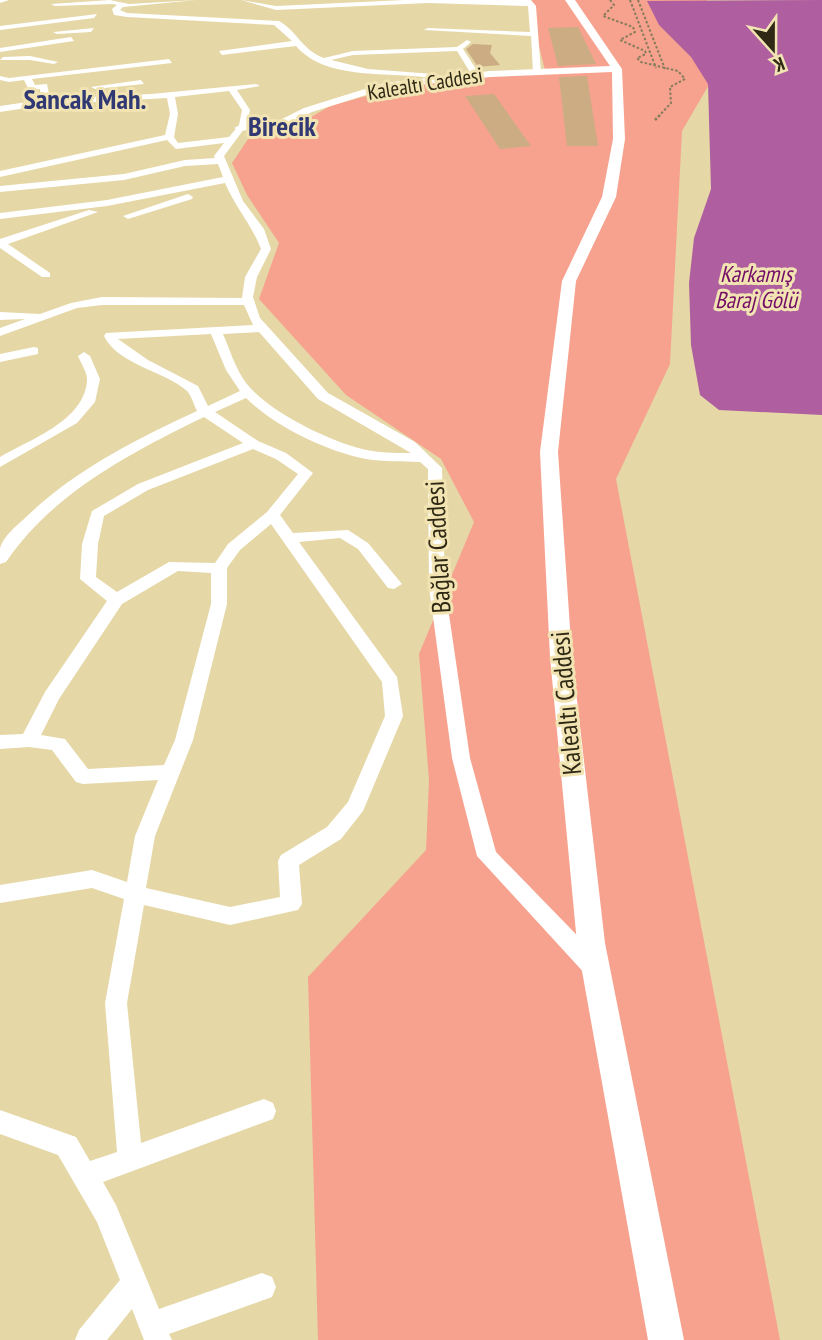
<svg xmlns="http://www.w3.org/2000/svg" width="822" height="1340" viewBox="0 0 822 1340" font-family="'PT Sans Narrow',sans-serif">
  <rect width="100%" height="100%" fill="#e5d7a6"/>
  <!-- green -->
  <polygon fill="#f7a28e" points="527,0 707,0 717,71 682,131 670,364 616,479 780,1340 318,1340 308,977 426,850 429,780 419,654 474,522 441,459 346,395 259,299 279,243 247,195 232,163 254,130 287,131 330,106 406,85 545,70"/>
  <!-- water -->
  <polygon fill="#af5fa0" points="822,0 822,415 719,410 700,395 691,345 689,283 694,238 711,189 708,84 691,57 659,25 647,1"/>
  <!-- building -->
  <g fill="#ccac83">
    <polygon points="578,27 596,64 558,66 548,28"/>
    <polygon points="473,44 492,45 490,53 500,65 478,67 466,49"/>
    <polygon points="587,76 598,146 567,146 559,77"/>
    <polygon points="494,94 531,146 500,149 465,96"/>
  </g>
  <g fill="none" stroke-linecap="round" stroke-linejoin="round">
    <!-- path-far1 -->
    <g stroke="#867c5b" stroke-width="2" stroke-dasharray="2.5 2" stroke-linecap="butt">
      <polyline points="610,0 614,5 603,16 633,27 635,32 620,40 645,51 646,54 637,58 641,62 678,71 685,79 670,87 671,103 658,117"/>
      <polyline points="630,0 656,68"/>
      <polyline points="638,0 665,69"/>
    </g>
    <!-- path -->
    <polyline stroke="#867c5b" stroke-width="2.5" stroke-dasharray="2.5 2" stroke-linecap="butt" points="655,120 660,115"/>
    <!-- minor -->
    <g fill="#fff" fill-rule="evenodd">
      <polygon points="0,0 9,0 0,3"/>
      <path d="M110,0L129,4L197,0L123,7L120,10L127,13L279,21C297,31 303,51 324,58L353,51L457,47L467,40L471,42L463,49L480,75L473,77L457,51L353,55L331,60L368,69L433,74L443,76L440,80C396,69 329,84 296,46L222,55L219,51L292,41L274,25L127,17L114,15L112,9L117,5L113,4L55,6L51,4Z"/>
      <polygon points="241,0 276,6 404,0 531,0 536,6 541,72 537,74 533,72 531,36 424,30 428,28 530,32 528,6 428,3 276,10"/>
      <polygon points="97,14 94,18 0,30 0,26"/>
      <polygon points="94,28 91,32 57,34 53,32"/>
      <polygon points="71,37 74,41 0,52 0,48"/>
      <polygon points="30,56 58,62 54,64 30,60 0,60 3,57"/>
      <path d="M169,59L172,63L32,79L35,85L47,84L50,99L151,94L256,84L260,86L237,90L250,110L247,125L224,156L243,201L264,229L271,249L257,277L253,297L260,318L328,393L415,442L442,468L445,587L470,758L496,852L603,962L606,969L603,976L595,979L587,976L477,856L452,758L429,587L428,469L420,462C402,461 384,462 366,459C326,451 276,427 246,398L215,412L258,441L286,453L313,473L280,515L293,533L348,530L368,543L402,584L394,589L388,588L358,549L340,538L299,542L397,677L403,716L363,811L341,839L299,865L302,904L298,910L230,925L144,905L127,1003L141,1143L264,1099L273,1103L276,1111L273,1119L103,1182L116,1205L159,1309L262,1273L272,1277L276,1287L272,1297L169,1334L172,1340H144L132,1309L107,1340H75L79,1330L120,1280L97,1222L58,1155L0,1134V1110L76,1137L90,1161L117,1152L105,1003L124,899L92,888L0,903V885L92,870L127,882L135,836L158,780L83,784L76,782L52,750L29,747L0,749V735L23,734L45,692L107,601L80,579L82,544L92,511L138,484L243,443L204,417C130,453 53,493 6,562L0,564C0,559 0,552 0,548C3,537 16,526 24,519C73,471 136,439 197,411C194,405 191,395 187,391C165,371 118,365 104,336L106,333L253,325L244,305H102L77,308L0,336V328L25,319L0,320V312L40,314L71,303L102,297L242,298L245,277L261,249C252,225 235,207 225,183L107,206L0,219V213L107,200L223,177L218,164L185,166L124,180L0,192V186L124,174L185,160L215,158L214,156L224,143L176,149L167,140L0,177V171L165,135L170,114L167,98L46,105L0,112V106L41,100L40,89L29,90L24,80L9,82L0,80V76L9,78ZM229,91L242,110L239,125L229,137L178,143L174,137L178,114L175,97ZM259,332L318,399L411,453C395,453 378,453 362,449C327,440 269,412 246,383C235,368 230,350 223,334ZM211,334L226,370L240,391L208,406L198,386L148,360L118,339ZM253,449L276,459L298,474L267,512L228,544L215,563L169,562L117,592L96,577L98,544L104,516L148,490ZM271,524L382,682L385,716L348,802L327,827L281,855L278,861L280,897L230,907L146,888L155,836L193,740L227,604V568L240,550ZM178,571L211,573V604L175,740L164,765L88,769L65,739L41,735L59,699L122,604Z"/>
      <polygon points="141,80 144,84 95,89 91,87"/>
      <polygon points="188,194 193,197 192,199 128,219 123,216"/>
      <polygon points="89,210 98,212 8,244 50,273 50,277 42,277 0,248 0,239"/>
      <polygon points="34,347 38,348 38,354 0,362 0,354"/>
      <path d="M84,352L90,356L100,379L95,402L77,423L0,467V457C29,440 84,421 87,381C88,374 81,363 78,356Z"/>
    </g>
    <!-- tertiary -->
    <polygon fill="#fff" fill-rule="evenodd" points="565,0 575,0 622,69 625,139 616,197 576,281 558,452 572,657 605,943 684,1340 648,1340 577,943 550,657 540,452 562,281 602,197 613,139 612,72 490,77 385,89 312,112 287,125 240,131 234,128 240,125 280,120 304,108 384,83 490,71 610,66"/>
  </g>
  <g text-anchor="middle" stroke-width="6" stroke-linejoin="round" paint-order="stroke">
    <!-- far-street labels -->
    <g font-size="21" fill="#2e2815" stroke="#f2e4b2">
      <text transform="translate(425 84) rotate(-9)" y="7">Kalealtı Caddesi</text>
    </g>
    <!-- far-water labels -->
    <g font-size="23" font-style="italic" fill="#730d67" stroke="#f2e4b2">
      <text x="756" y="282">Karkamış<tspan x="756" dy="26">Baraj Gölü</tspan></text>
    </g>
    <!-- street labels -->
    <g font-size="26" fill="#2e2815" stroke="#f2e4b2">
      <text transform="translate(438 547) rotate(-93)" y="9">Bağlar Caddesi</text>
      <text transform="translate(566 703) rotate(-95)" y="9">Kalealtı Caddesi</text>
    </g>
    <!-- far-district labels -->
    <g font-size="28" font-weight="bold" fill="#303974" stroke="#f2e4b2">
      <text x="85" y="109">Sancak Mah.</text>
      <text x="282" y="136">Birecik</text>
    </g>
  </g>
  <!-- north arrow -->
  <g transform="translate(773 49) rotate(159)" stroke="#f2e4b2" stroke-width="5" paint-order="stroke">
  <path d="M0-5L12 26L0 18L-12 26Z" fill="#2e2815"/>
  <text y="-10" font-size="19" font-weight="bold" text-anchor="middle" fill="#2e2815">K</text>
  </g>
</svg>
